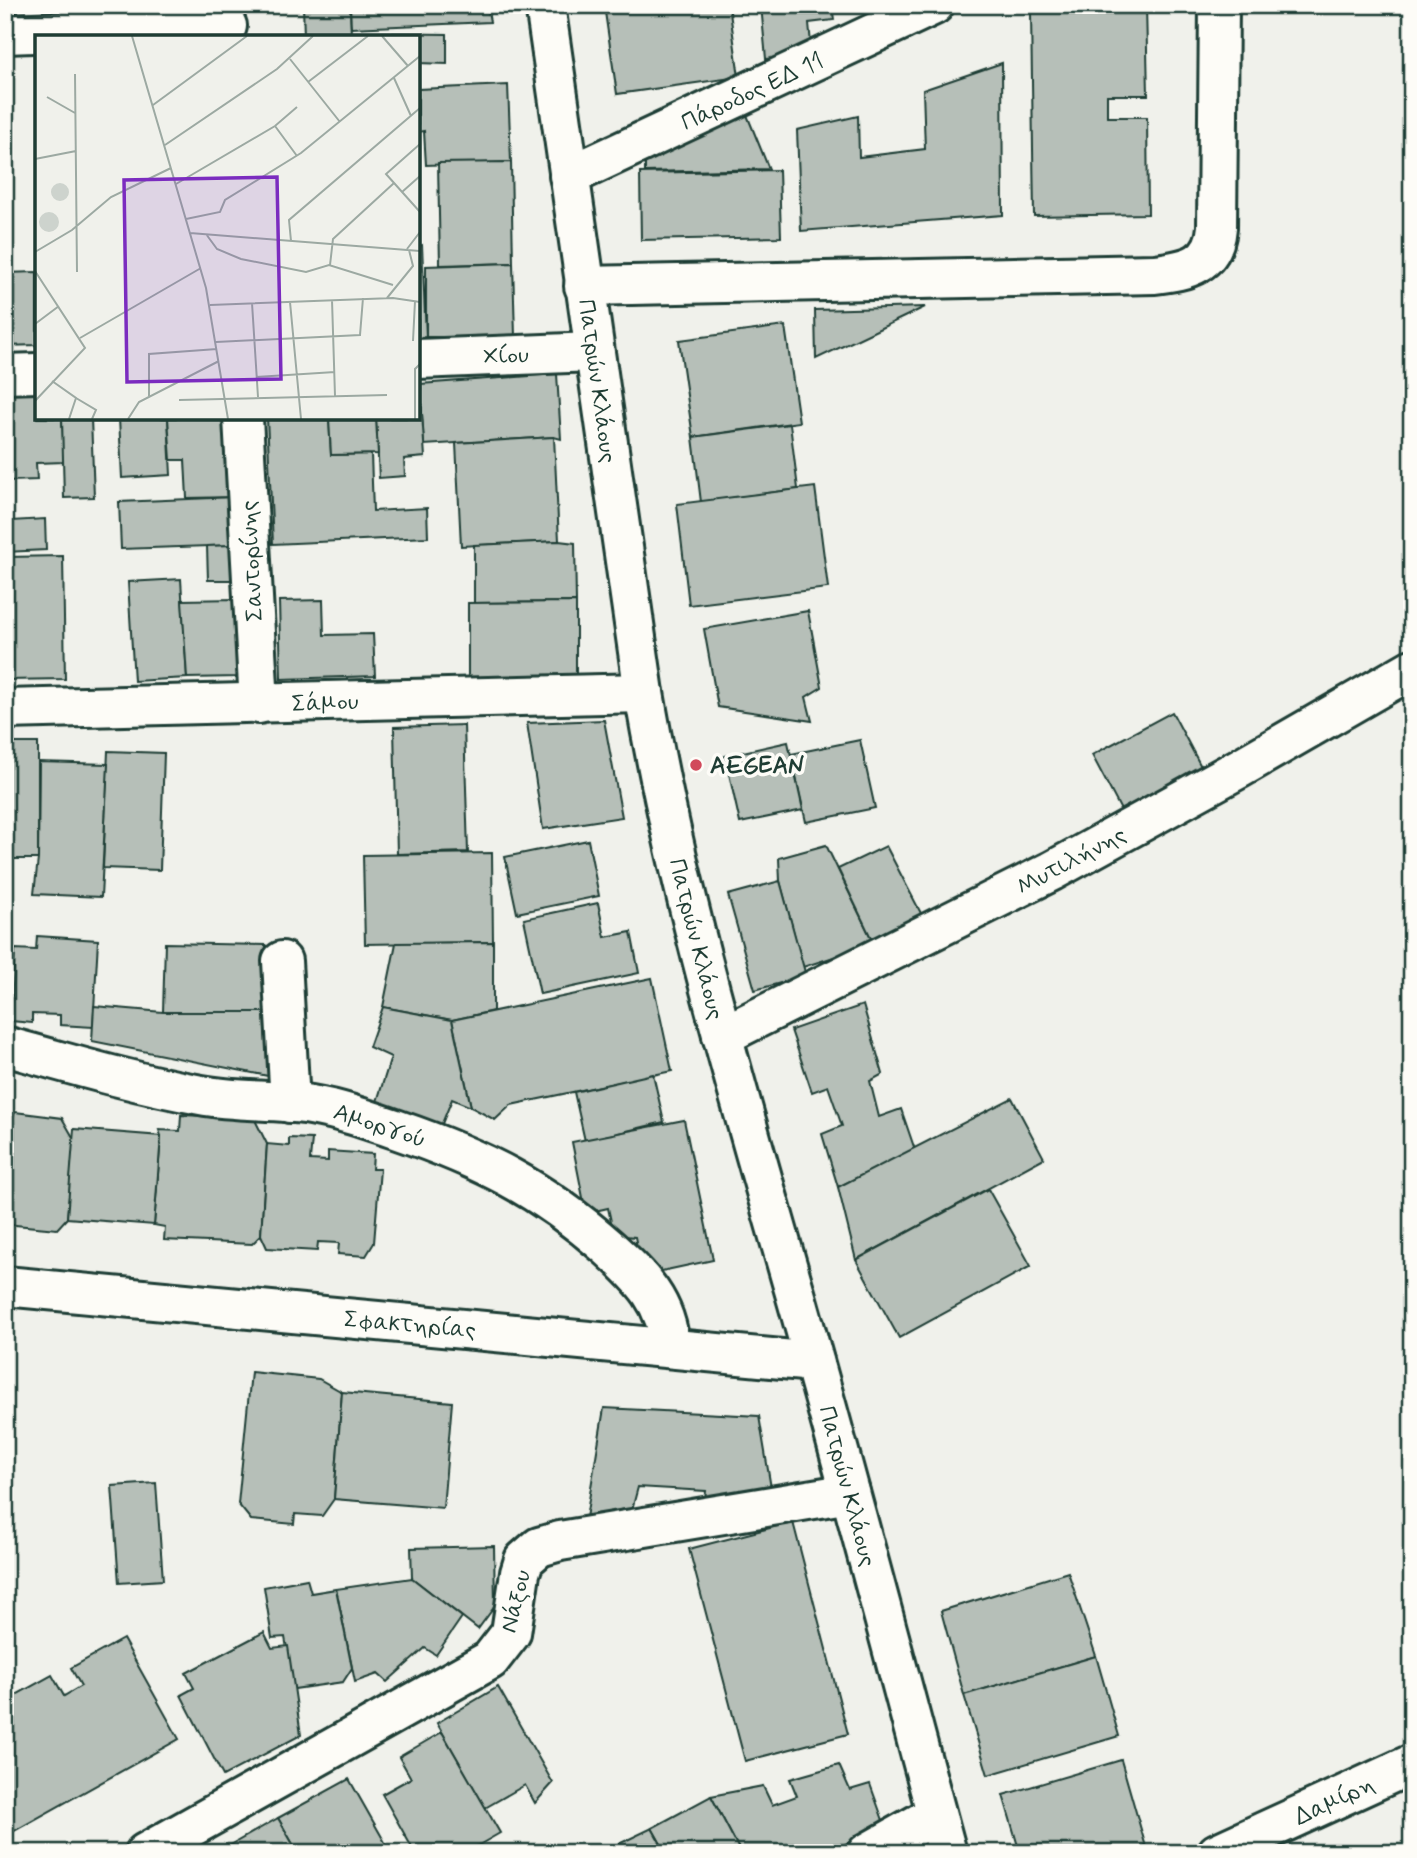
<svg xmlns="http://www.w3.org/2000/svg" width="1417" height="1858" viewBox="0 0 1417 1858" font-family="Mynerve,sans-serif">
  <rect width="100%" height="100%" fill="#f0f1eb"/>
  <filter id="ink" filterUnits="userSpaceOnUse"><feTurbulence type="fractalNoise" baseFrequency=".0143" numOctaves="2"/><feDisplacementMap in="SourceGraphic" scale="14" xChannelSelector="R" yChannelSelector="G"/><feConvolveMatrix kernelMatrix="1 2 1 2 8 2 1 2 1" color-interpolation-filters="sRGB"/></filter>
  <g filter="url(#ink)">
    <!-- building -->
    <g fill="#b6bfb8" stroke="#1f3d34" stroke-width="2">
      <polygon points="303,5 350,5 351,37 304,37"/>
      <polygon points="350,5 487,5 490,22 351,28"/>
      <polygon points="653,5 729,5 739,77 617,94 605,12"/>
      <polygon points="761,5 832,5 834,20 809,23 812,55 766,59"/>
      <polygon points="1048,5 1146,5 1148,95 1107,95 1107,117 1147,117 1148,214 1034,216 1031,13"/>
      <polygon points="370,33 447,34 447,64 418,63 418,37 370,37"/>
      <polygon points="1002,63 1003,215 801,231 797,130 858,116 859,157 925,149 923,90"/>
      <polygon points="508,85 511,162 426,165 424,131 418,132 418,89"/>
      <polygon points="745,110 769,169 645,172 645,160"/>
      <polygon points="511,162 513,263 440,265 438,163"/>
      <polygon points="779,170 781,237 641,240 640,173"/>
      <polygon points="5,182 9,236 5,236"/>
      <polygon points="422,245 426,337 418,338 418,246"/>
      <polygon points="513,263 515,337 426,337 426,266"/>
      <polygon points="37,272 37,345 5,346 5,273"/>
      <polygon points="925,307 816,359 815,310"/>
      <polygon points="785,326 799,422 693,437 679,340"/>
      <polygon points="557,374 561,439 554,437 424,445 420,384"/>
      <polygon points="420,384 425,457 404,459 405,476 379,478 376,418 418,418"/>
      <polygon points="37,385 37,418 62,418 64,462 36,463 37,480 9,481 5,387"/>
      <polygon points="5,405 9,481 9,489 5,489"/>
      <polygon points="62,418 91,418 94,497 64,498"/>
      <polygon points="119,418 168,418 171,475 122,478"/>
      <polygon points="168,418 232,418 236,497 187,498 185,460 171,460"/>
      <polygon points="267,418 329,418 331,455 371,454 373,511 427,508 428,537 273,544"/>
      <polygon points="329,418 376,418 378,454 331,455"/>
      <polygon points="790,424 798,489 701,502 693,437"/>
      <polygon points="554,437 559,541 461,546 456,443"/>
      <polygon points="815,487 828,588 689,605 677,504"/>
      <polygon points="236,497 239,545 121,549 119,502"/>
      <polygon points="5,502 10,502 11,521 45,519 46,550 5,552"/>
      <polygon points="559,541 575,543 576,602 474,603 474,545"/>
      <polygon points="233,545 234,580 208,580 207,546"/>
      <polygon points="63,556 65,679 5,680 5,557"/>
      <polygon points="181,579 187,678 134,681 128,582"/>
      <polygon points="237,599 238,677 187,678 182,600"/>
      <polygon points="323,600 324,635 373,634 375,676 281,679 279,601"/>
      <polygon points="576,602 576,677 468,678 468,603"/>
      <polygon points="808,611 822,687 806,697 812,721 718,707 704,629"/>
      <polygon points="1172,712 1205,774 1124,816 1092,755"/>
      <polygon points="604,720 622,817 543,829 527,723"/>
      <polygon points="464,725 468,852 397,854 394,727"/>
      <polygon points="860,740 875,808 806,822 791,754"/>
      <polygon points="788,742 803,810 740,823 725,756"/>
      <rect x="5" y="743" width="33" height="116"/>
      <polygon points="108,751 164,753 160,870 103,868"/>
      <polygon points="39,762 108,764 101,897 34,894 38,859"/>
      <polygon points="588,840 599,896 517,913 505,857"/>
      <polygon points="826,845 874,944 803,967 780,881 779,858"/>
      <polygon points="886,846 924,919 874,944 838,869"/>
      <polygon points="492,853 493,942 365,944 363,855"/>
      <polygon points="780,881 806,976 755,990 728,895"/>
      <polygon points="598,903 605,937 631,932 639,973 540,994 524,919"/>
      <polygon points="37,936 98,940 93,1027 60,1025 60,1015 32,1014 32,1023 11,1021 15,949 36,950"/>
      <polygon points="493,942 493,1011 452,1020 383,1007 396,943"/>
      <polygon points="165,943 266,945 264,1012 163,1012"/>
      <polygon points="652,978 672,1071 511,1105 495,1120 471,1107 452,1020"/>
      <polygon points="863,1005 883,1074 870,1081 879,1117 901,1109 915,1150 838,1187 822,1134 842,1126 828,1086 812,1092 791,1030"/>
      <polygon points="94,1006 163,1012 264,1012 268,1076 92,1041"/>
      <polygon points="383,1007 452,1020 471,1107 452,1099 439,1131 374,1111 391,1057 369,1047"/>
      <polygon points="653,1074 664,1122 585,1141 574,1092"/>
      <polygon points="1012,1098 1044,1158 856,1260 838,1187"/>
      <polygon points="15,1112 62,1118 74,1139 67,1218 57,1229 5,1224 5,1121 11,1123"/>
      <polygon points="181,1115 254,1118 267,1144 261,1235 252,1244 164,1240 165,1227 154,1225 161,1136 159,1130 180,1131"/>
      <polygon points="684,1120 713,1260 643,1275 635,1237 614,1235 608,1208 586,1213 572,1142"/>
      <polygon points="74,1129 161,1136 154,1225 67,1218"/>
      <polygon points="289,1138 312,1139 310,1160 328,1161 328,1151 373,1154 372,1169 380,1169 374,1243 366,1256 338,1254 339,1243 318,1242 317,1251 267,1248 261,1235 267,1144 289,1146"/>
      <polygon points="988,1189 1031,1266 899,1338 856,1260"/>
      <polygon points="251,1372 319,1379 342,1392 334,1499 322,1516 295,1514 294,1524 251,1520 238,1504"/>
      <polygon points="342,1392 452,1402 443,1508 334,1499"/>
      <polygon points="604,1408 759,1416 772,1494 704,1508 706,1491 638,1487 630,1517 585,1524"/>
      <polygon points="156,1483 163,1580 119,1583 112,1486"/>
      <polygon points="793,1522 848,1734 745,1761 689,1549"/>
      <polygon points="494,1546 495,1606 478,1629 412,1578 411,1548"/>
      <polygon points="1068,1572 1096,1656 964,1695 941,1611"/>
      <polygon points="412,1578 462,1617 436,1655 425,1648 387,1682 378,1674 355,1682 336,1589"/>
      <polygon points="307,1579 311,1593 336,1589 352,1668 343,1682 294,1689 285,1637 272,1638 264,1587"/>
      <polygon points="264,1632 272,1648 288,1646 301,1735 223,1776 181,1695 194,1688 186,1673"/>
      <polygon points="123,1639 179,1739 7,1835 5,1701 52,1675 64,1696 81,1686 71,1668"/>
      <polygon points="1096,1656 1119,1736 988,1775 964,1695"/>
      <polygon points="498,1687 553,1783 535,1803 525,1785 485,1808 437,1723"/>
      <polygon points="442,1732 500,1833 465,1853 415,1853 382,1794 411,1778 399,1757"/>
      <polygon points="1121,1760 1146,1847 1128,1853 1020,1853 1003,1795"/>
      <polygon points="839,1765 850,1790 870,1784 884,1823 829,1853 741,1853 711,1796 763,1786 772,1805 797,1796 790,1779"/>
      <polygon points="349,1779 391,1853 298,1853 278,1818"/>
      <polygon points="711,1796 741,1853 666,1853 652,1828"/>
      <polygon points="278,1818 298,1853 233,1853 229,1846"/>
      <polygon points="652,1828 666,1853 600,1853"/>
      <polygon points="229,1846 233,1853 215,1853"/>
    </g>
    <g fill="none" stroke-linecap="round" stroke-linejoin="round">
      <defs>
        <g id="minor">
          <polyline points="5,34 227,26"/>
          <polyline points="569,176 934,5"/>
          <path d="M584,286L1155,274C1188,270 1214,265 1217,227L1219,5"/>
          <polyline points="418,359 594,352"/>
          <polyline points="5,374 37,373"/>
          <polyline points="243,418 259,704"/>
          <polyline points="5,709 644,693"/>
          <polyline points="282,961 290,1103"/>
          <polyline points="722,1036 1052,871 1240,768 1412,669"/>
          <path d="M5,1046C70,1064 134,1083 201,1095C237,1102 275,1099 311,1105C341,1110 369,1120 398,1130C482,1159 541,1188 609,1248C642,1278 667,1302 670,1348"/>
          <polyline points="5,1286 814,1362"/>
          <polyline points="145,1853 490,1660 511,1633 520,1573 524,1560 539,1547 560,1541 850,1493"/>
          <polyline points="867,1853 936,1814"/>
          <polyline points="1217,1853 1412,1764"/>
        </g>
        <path id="major" d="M545,5L644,693C679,899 740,1099 797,1300C849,1484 897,1668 947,1853"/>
      </defs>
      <!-- minor casing -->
      <use href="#minor" stroke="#1f3d34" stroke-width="44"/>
      <!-- major casing -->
      <use href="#major" stroke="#1f3d34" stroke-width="44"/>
      <!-- minor -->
      <use href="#minor" stroke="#fdfcf7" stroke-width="38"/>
      <!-- major -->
      <use href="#major" stroke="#fdfcf7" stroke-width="38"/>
    </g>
  </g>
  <!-- markers -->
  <circle fill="#d1495b" stroke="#fdfcf7" stroke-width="2.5" cx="696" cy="765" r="7"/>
  <g text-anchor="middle" stroke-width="7" stroke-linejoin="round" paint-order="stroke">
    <!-- street labels -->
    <g font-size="24" fill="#1f3d34" stroke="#fdfcf7">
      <text transform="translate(752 91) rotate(-25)" y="8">Πάροδος ΕΔ 11</text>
      <text transform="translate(506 355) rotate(-2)" y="8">Χίου</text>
      <text transform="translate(598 381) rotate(82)" y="8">Πατρών Κλάους</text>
      <text transform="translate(251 561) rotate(-93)" y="8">Σαντορίνης</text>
      <text transform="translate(325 702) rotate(-2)" y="8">Σάμου</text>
      <text transform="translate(1071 860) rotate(-28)" y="8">Μυτιλήνης</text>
      <text transform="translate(697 939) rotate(76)" y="8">Πατρών Κλάους</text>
      <text transform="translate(380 1125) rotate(18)" y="8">Αμοργού</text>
      <text transform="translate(410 1324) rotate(5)" y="8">Σφακτηρίας</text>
      <text transform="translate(848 1486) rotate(75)" y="8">Πατρών Κλάους</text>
      <text transform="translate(515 1601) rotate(-76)" y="8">Νάξου</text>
      <text transform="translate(1334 1800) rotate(-25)" y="8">Δαμίρη</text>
    </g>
    <!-- poi labels -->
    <g font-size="24" font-weight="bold" fill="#1f3d34" stroke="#fdfcf7" text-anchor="start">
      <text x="710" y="773">AEGEAN</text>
    </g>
  </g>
  <!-- overview -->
  <g transform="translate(35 35)">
    <rect width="385" height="385" fill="#f0f1eb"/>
    <path d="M16 157a9 9 0 1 1 18 0a9 9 0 1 1-18 0ZM4 187a10 10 0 1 1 20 0a10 10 0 1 1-20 0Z" fill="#cdd3cd"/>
    <path fill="none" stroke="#9ca9a2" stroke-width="2" d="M97,1L171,253L193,384M347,1L373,31M255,24L305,87M40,39L42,237M359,43L376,81M273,47L333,1M12,62L40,78M118,70L212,1M240,91L262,121M385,109L351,139L385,177M130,110L242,34L278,1M0,124L41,116M141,149L240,91L262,72M367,157L385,141M151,184L185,177L190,165L266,118L385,21M155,198L385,216M171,199L182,214L206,224L271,237L294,230L358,250M256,206L254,185L385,73M372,214L385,197M0,217L37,195L76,162L136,133M295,230L298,204L359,148M0,236L50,313L0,366M352,263L378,231L374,215M297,265L300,361M255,267L266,384M217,268L223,362M175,270L358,263L385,267M0,289L24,271M45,303L166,233M378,306L380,266M181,307L325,300L328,263M221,342L300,337M17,346L41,363L34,384M114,361V319L182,314M41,363L61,375L57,384M144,365L352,360M93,384L104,367L184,326M380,384V334L385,329"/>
    <path fill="#7b2cbf" fill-opacity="0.15" stroke="#7b2cbf" stroke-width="3.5" d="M242,142L246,344L92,347L89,145Z"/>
    <rect width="385" height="385" fill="none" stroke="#1f3d34" stroke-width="3.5"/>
  </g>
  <!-- margin -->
  <rect width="1417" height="1858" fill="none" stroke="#fdfcf7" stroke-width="28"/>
  <rect x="14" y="14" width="1389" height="1830" fill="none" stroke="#1f3d34" stroke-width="2.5" filter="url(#ink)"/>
</svg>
